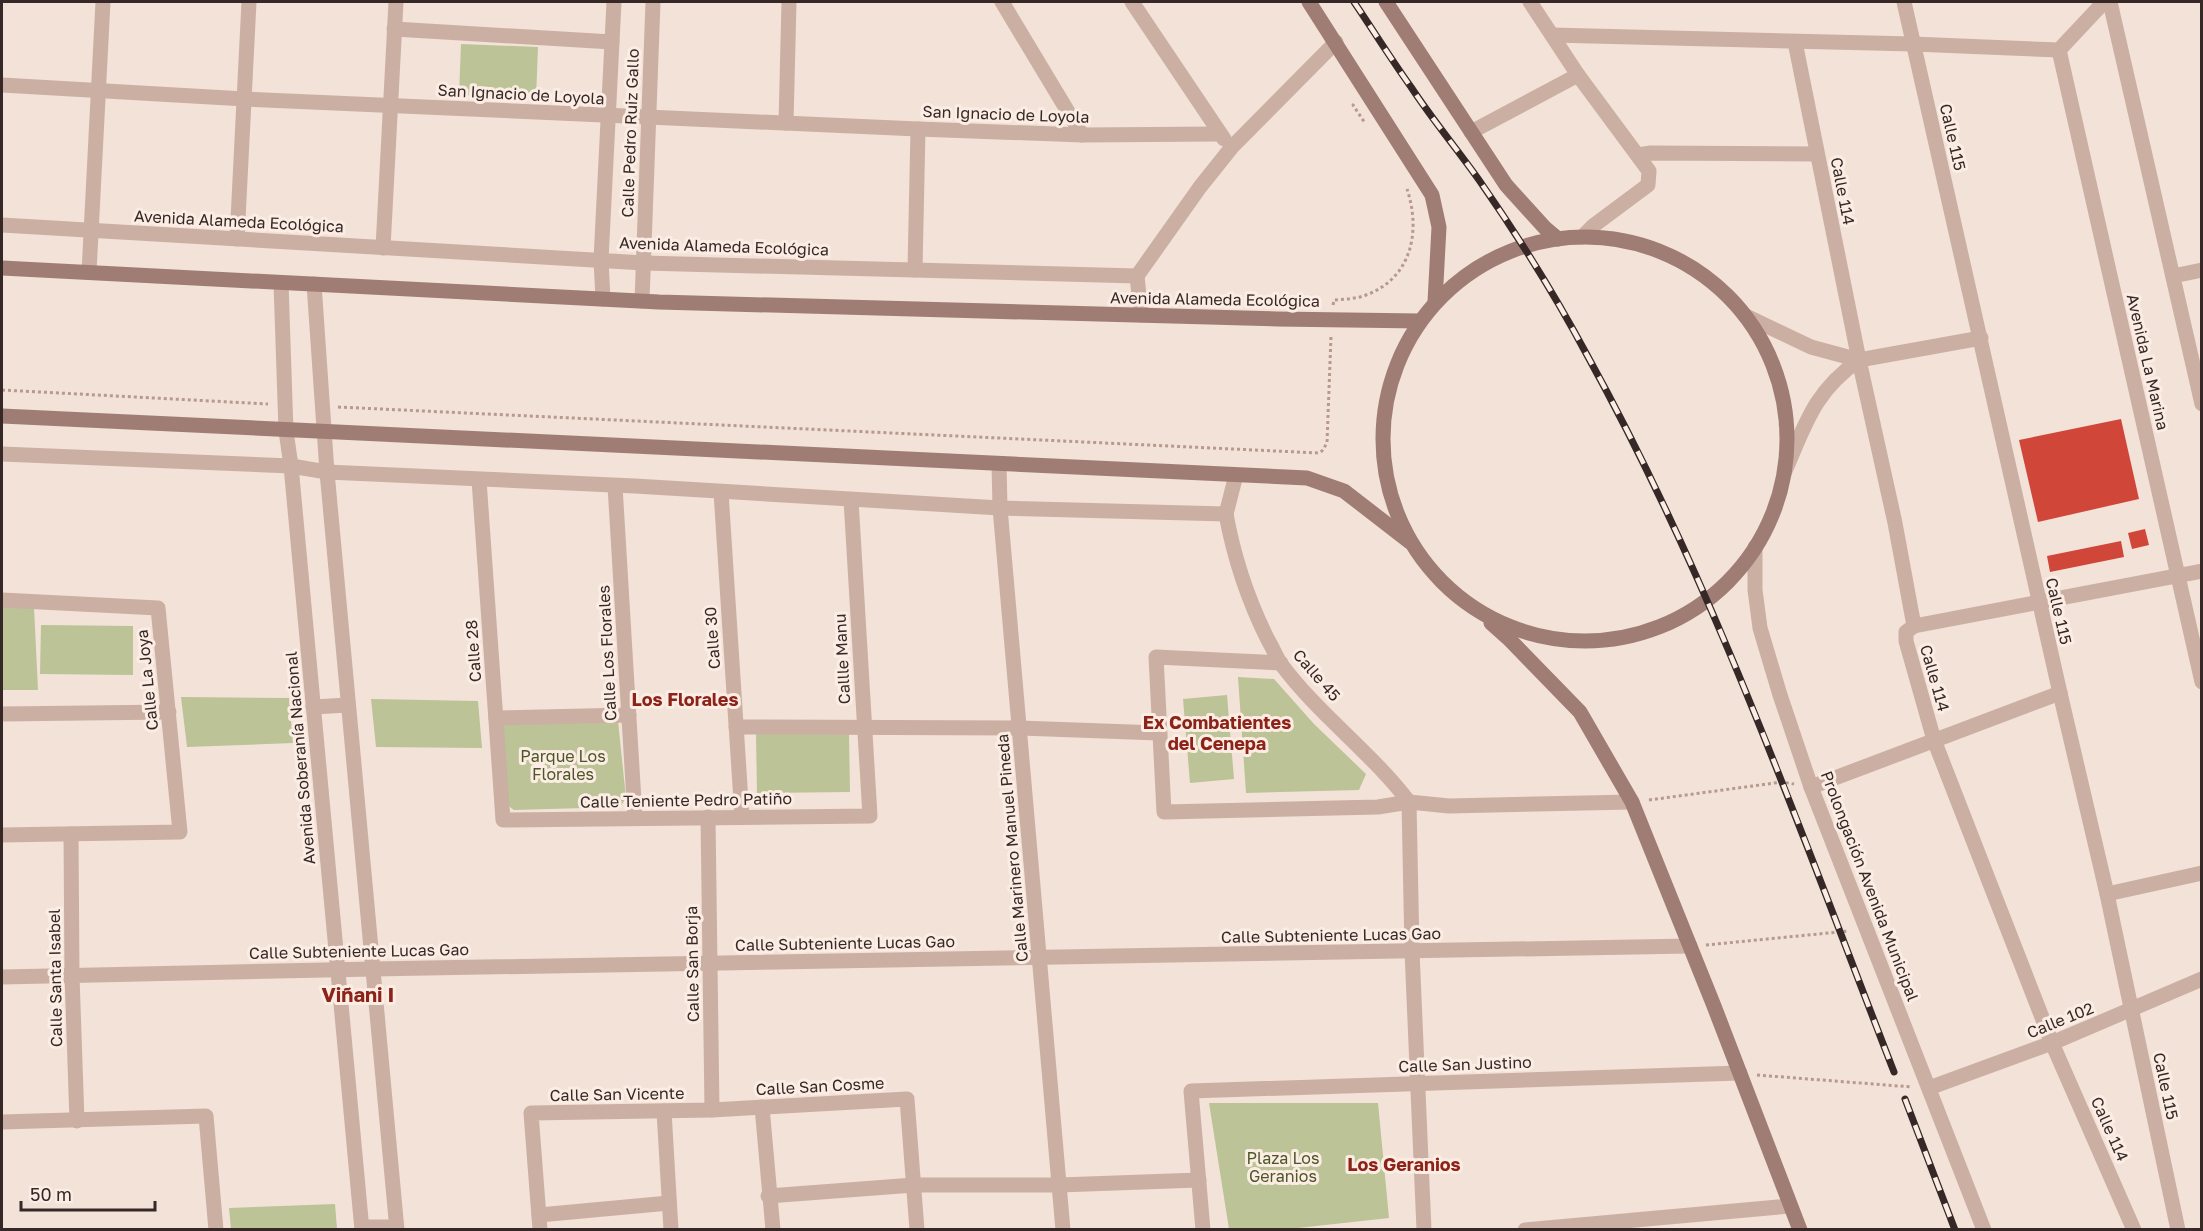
<svg xmlns="http://www.w3.org/2000/svg" width="2203" height="1231" viewBox="0 0 2203 1231" font-family="'Golos Text',sans-serif">
  <rect width="100%" height="100%" fill="#f3e2d8"/>
  <!-- green -->
  <g fill="#bbc397">
    <polygon points="461,44 538,47 536,98 459,95"/>
    <polygon points="2,607 34,607 38,690 2,690"/>
    <polygon points="41,625 133,626 133,675 40,674"/>
    <polygon points="1238,677 1274,679 1314,724 1366,774 1359,790 1246,793"/>
    <polygon points="1227,695 1234,779 1190,783 1183,699"/>
    <polygon points="181,697 289,698 293,743 187,747"/>
    <polygon points="371,699 478,701 482,748 376,747"/>
    <polygon points="618,721 626,798 620,807 514,810 506,804 500,729 504,722"/>
    <polygon points="756,734 849,734 850,792 757,793"/>
    <polygon points="1209,1103 1378,1103 1389,1218 1289,1229 1229,1229"/>
    <polygon points="335,1204 337,1229 231,1229 229,1208"/>
  </g>
  <!-- building -->
  <g fill="#d04639">
    <polygon points="2121,419 2139,499 2038,522 2019,440"/>
    <polygon points="2145,529 2149,545 2132,549 2128,533"/>
    <polygon points="2121,541 2124,557 2050,572 2047,556"/>
  </g>
  <g fill="none" stroke-linecap="round" stroke-linejoin="round">
    <!-- path -->
    <g stroke="#b8998d" stroke-width="3" stroke-dasharray="3 3" stroke-linecap="butt">
      <polyline points="1354,104 1353,105 1365,123"/>
      <path d="M1333,305L1334,300C1345,299 1356,299 1366,295C1412,278 1421,231 1407,189"/>
      <polyline points="2,390 268,404"/>
      <polyline points="338,407 1318,453 1322,451 1327,443 1331,336"/>
      <polyline points="1649,800 1782,782 1794,784"/>
      <polyline points="1706,945 1849,931"/>
      <polyline points="1757,1075 1912,1087"/>
    </g>
    <!-- minor -->
    <g stroke="#ccafa3" stroke-width="15">
      <polyline points="1002,2 1082,135"/>
      <polyline points="1132,2 1224,139"/>
      <polyline points="1530,2 1578,75 1649,171 1648,185 1593,226 1582,237"/>
      <polyline points="1904,2 2060,693 2107,894 2178,1230"/>
      <polyline points="2110,2 2202,404"/>
      <polyline points="394,29 612,42"/>
      <polyline points="1552,35 1913,44 2059,50 2104,2"/>
      <polyline points="1795,42 1859,360 1895,523 1914,626 1906,632 1906,641 1934,740 2052,1043 2134,1230"/>
      <polyline points="2059,50 2202,682"/>
      <polyline points="2,85 245,99 918,129 1082,135 1219,134"/>
      <polyline points="786,123 789,2"/>
      <polyline points="1471,132 1578,75"/>
      <polyline points="1638,155 1651,153 1817,154"/>
      <polyline points="2,225 644,263 1137,276 1200,187 1232,147 1336,42"/>
      <polyline points="237,239 249,2"/>
      <polyline points="383,248 396,2"/>
      <polyline points="915,270 918,129"/>
      <polyline points="89,272 103,2"/>
      <polyline points="1137,276 1141,315"/>
      <polyline points="2173,276 2202,270"/>
      <polyline points="1746,316 1811,347 1859,360 1981,338"/>
      <polyline points="999,464 1000,508 1063,1230"/>
      <path d="M1785,471C1806,423 1814,392 1859,360"/>
      <polyline points="479,480 503,820 870,816 851,500"/>
      <polyline points="615,486 635,818"/>
      <polyline points="721,492 742,817"/>
      <path d="M1226,514C1234,558 1248,600 1268,640C1273,648 1276,657 1281,664C1319,715 1371,752 1409,802"/>
      <polyline points="2,600 158,608 180,832 2,835"/>
      <polyline points="1914,626 2202,571"/>
      <polyline points="1281,663 1156,657 1164,812 1378,807 1409,802 1449,806 1632,802"/>
      <polyline points="2,714 169,712"/>
      <polyline points="496,718 629,715"/>
      <polyline points="736,727 1020,728 1159,733"/>
      <polyline points="1811,787 2060,693"/>
      <polyline points="1409,802 1412,951 1424,1230"/>
      <polyline points="708,817 712,1110"/>
      <polyline points="71,834 72,976 77,1121"/>
      <polyline points="2107,894 2202,873"/>
      <polyline points="2,977 373,969 1690,946"/>
      <polyline points="1929,1088 2052,1043 2202,979"/>
      <polyline points="762,1107 773,1230"/>
      <polyline points="664,1111 671,1230"/>
      <polyline points="2,1122 206,1116 216,1230"/>
      <polyline points="768,1196 914,1185 1059,1185 1199,1180"/>
      <polyline points="539,1215 669,1203"/>
      <polyline points="540,1230 531,1113 712,1110 907,1099 917,1230"/>
      <polyline points="1203,1230 1191,1091 1740,1073"/>
      <polyline points="1525,1230 1790,1206"/>
    </g>
    <!-- tertiary -->
    <g stroke="#ccafa3" stroke-width="15">
      <polyline points="281,283 286,431 291,466 362,1230"/>
      <polyline points="314,284 327,472 397,1230"/>
      <polyline points="603,299 601,260 614,2"/>
      <polyline points="642,301 653,2"/>
      <polyline points="2,454 291,466 327,472 635,486 1000,508 1226,514 1236,475"/>
      <polyline points="1755,547 1755,590 1760,628 1780,695 1811,787 1984,1230"/>
      <polyline points="313,707 348,705"/>
      <polyline points="362,1227 396,1227"/>
    </g>
    <!-- secondary -->
    <g stroke="#a07d74" stroke-width="15">
      <polyline points="1309,2 1432,195 1439,227 1435,302"/>
      <polyline points="1386,2 1506,185 1545,228 1558,239"/>
      <circle cx="1585" cy="439" r="202"/>
      <polyline points="2,268 659,302 1277,319 1420,321"/>
      <polyline points="2,416 1307,478 1344,491 1410,542"/>
      <polyline points="1491,623 1510,640 1580,712 1632,802 1714,1006 1800,1230"/>
    </g>
    <defs>
      <g id="rail">
        <path d="M1354,2C1373,30 1391,59 1411,87C1432,119 1457,149 1479,180C1518,236 1555,295 1587,355C1713,583 1800,830 1894,1072"/>
        <polyline points="1905,1099 1955,1230"/>
      </g>
    </defs>
    <!-- rail casing -->
    <use href="#rail" stroke="#362826" stroke-width="7"/>
    <!-- rail -->
    <use href="#rail" stroke="#fbede4" stroke-width="4.5" stroke-dasharray="14" stroke-linecap="butt"/>
  </g>
  <g text-anchor="middle" stroke-width="6" stroke-linejoin="round" paint-order="stroke">
    <!-- street labels -->
    <g font-size="16" fill="#362826" stroke="#fbede4">
      <text transform="translate(521 94) rotate(3)" y="6">San Ignacio de Loyola</text>
      <text transform="translate(1006 114) rotate(2)" y="6">San Ignacio de Loyola</text>
      <text transform="translate(630 133) rotate(-88)" y="6">Calle Pedro Ruiz Gallo</text>
      <text transform="translate(1953 137) rotate(77)" y="6">Calle 115</text>
      <text transform="translate(1843 191) rotate(79)" y="6">Calle 114</text>
      <text transform="translate(239 221) rotate(3)" y="6">Avenida Alameda Ecológica</text>
      <text transform="translate(724 246) rotate(2)" y="6">Avenida Alameda Ecológica</text>
      <text transform="translate(1215 299) rotate(1)" y="6">Avenida Alameda Ecológica</text>
      <text transform="translate(2148 362) rotate(77)" y="6">Avenida La Marina</text>
      <text transform="translate(2059 611) rotate(77)" y="6">Calle 115</text>
      <text transform="translate(712 638) rotate(-94)" y="6">Calle 30</text>
      <text transform="translate(473 651) rotate(-94)" y="6">Calle 28</text>
      <text transform="translate(607 653) rotate(-93)" y="6">Calle Los Florales</text>
      <text transform="translate(842 659) rotate(-93)" y="6">Callle Manu</text>
      <text transform="translate(1317 675) rotate(49)" y="6">Calle 45</text>
      <text transform="translate(1935 678) rotate(74)" y="6">Calle 114</text>
      <text transform="translate(147 680) rotate(-96)" y="6">Calle La Joya</text>
      <text transform="translate(300 758) rotate(-95)" y="6">Avenida Soberanía Nacional</text>
      <text transform="translate(686 800) rotate(-1)" y="6">Calle Teniente Pedro Patiño</text>
      <text transform="translate(1012 848) rotate(-95)" y="6">Calle Marinero Manuel Pineda</text>
      <text transform="translate(1870 886) rotate(69)" y="6">Prolongación Avenida Municipal</text>
      <text transform="translate(1331 935) rotate(-1)" y="6">Calle Subteniente Lucas Gao</text>
      <text transform="translate(845 943) rotate(-1)" y="6">Calle Subteniente Lucas Gao</text>
      <text transform="translate(359 951) rotate(-1)" y="6">Calle Subteniente Lucas Gao</text>
      <text transform="translate(692 964) rotate(-91)" y="6">Calle San Borja</text>
      <text transform="translate(55 978) rotate(-91)" y="6">Calle Santa Isabel</text>
      <text transform="translate(2060 1020) rotate(-22)" y="6">Calle 102</text>
      <text transform="translate(1465 1064) rotate(-2)" y="6">Calle San Justino</text>
      <text transform="translate(820 1086) rotate(-3)" y="6">Calle San Cosme</text>
      <text transform="translate(2166 1086) rotate(78)" y="6">Calle 115</text>
      <text transform="translate(617 1094) rotate(-1)" y="6">Calle San Vicente</text>
      <text transform="translate(2110 1129) rotate(66)" y="6">Calle 114</text>
    </g>
    <!-- park labels -->
    <g font-size="16" fill="#4d5627" stroke="#fbede4">
      <text x="563" y="762">Parque Los<tspan x="563" dy="18">Florales</tspan></text>
      <text x="1283" y="1164">Plaza Los<tspan x="1283" dy="18">Geranios</tspan></text>
    </g>
    <!-- neighbourhood labels -->
    <g font-size="18" font-weight="bold" fill="#8c2218" stroke="#fbede4">
      <text x="685" y="706">Los Florales</text>
      <text x="1217" y="729">Ex Combatientes<tspan x="1217" dy="21">del Cenepa</tspan></text>
      <text x="1404" y="1171">Los Geranios</text>
    </g>
    <!-- quarter labels -->
    <g font-size="20" font-weight="bold" fill="#8c2218" stroke="#fbede4">
      <text x="358" y="1002">Viñani I</text>
    </g>
  </g>
  <!-- border -->
  <rect width="2203" height="1231" fill="none" stroke="#362826" stroke-width="6"/>
  <!-- scale -->
  <path d="M21 1201v9h134v-9" fill="none" stroke="#362826" stroke-width="3"/>
  <text x="30" y="1201" font-size="18" fill="#362826" stroke="#fbede4" stroke-width="4.5" paint-order="stroke">50 m</text>
</svg>
